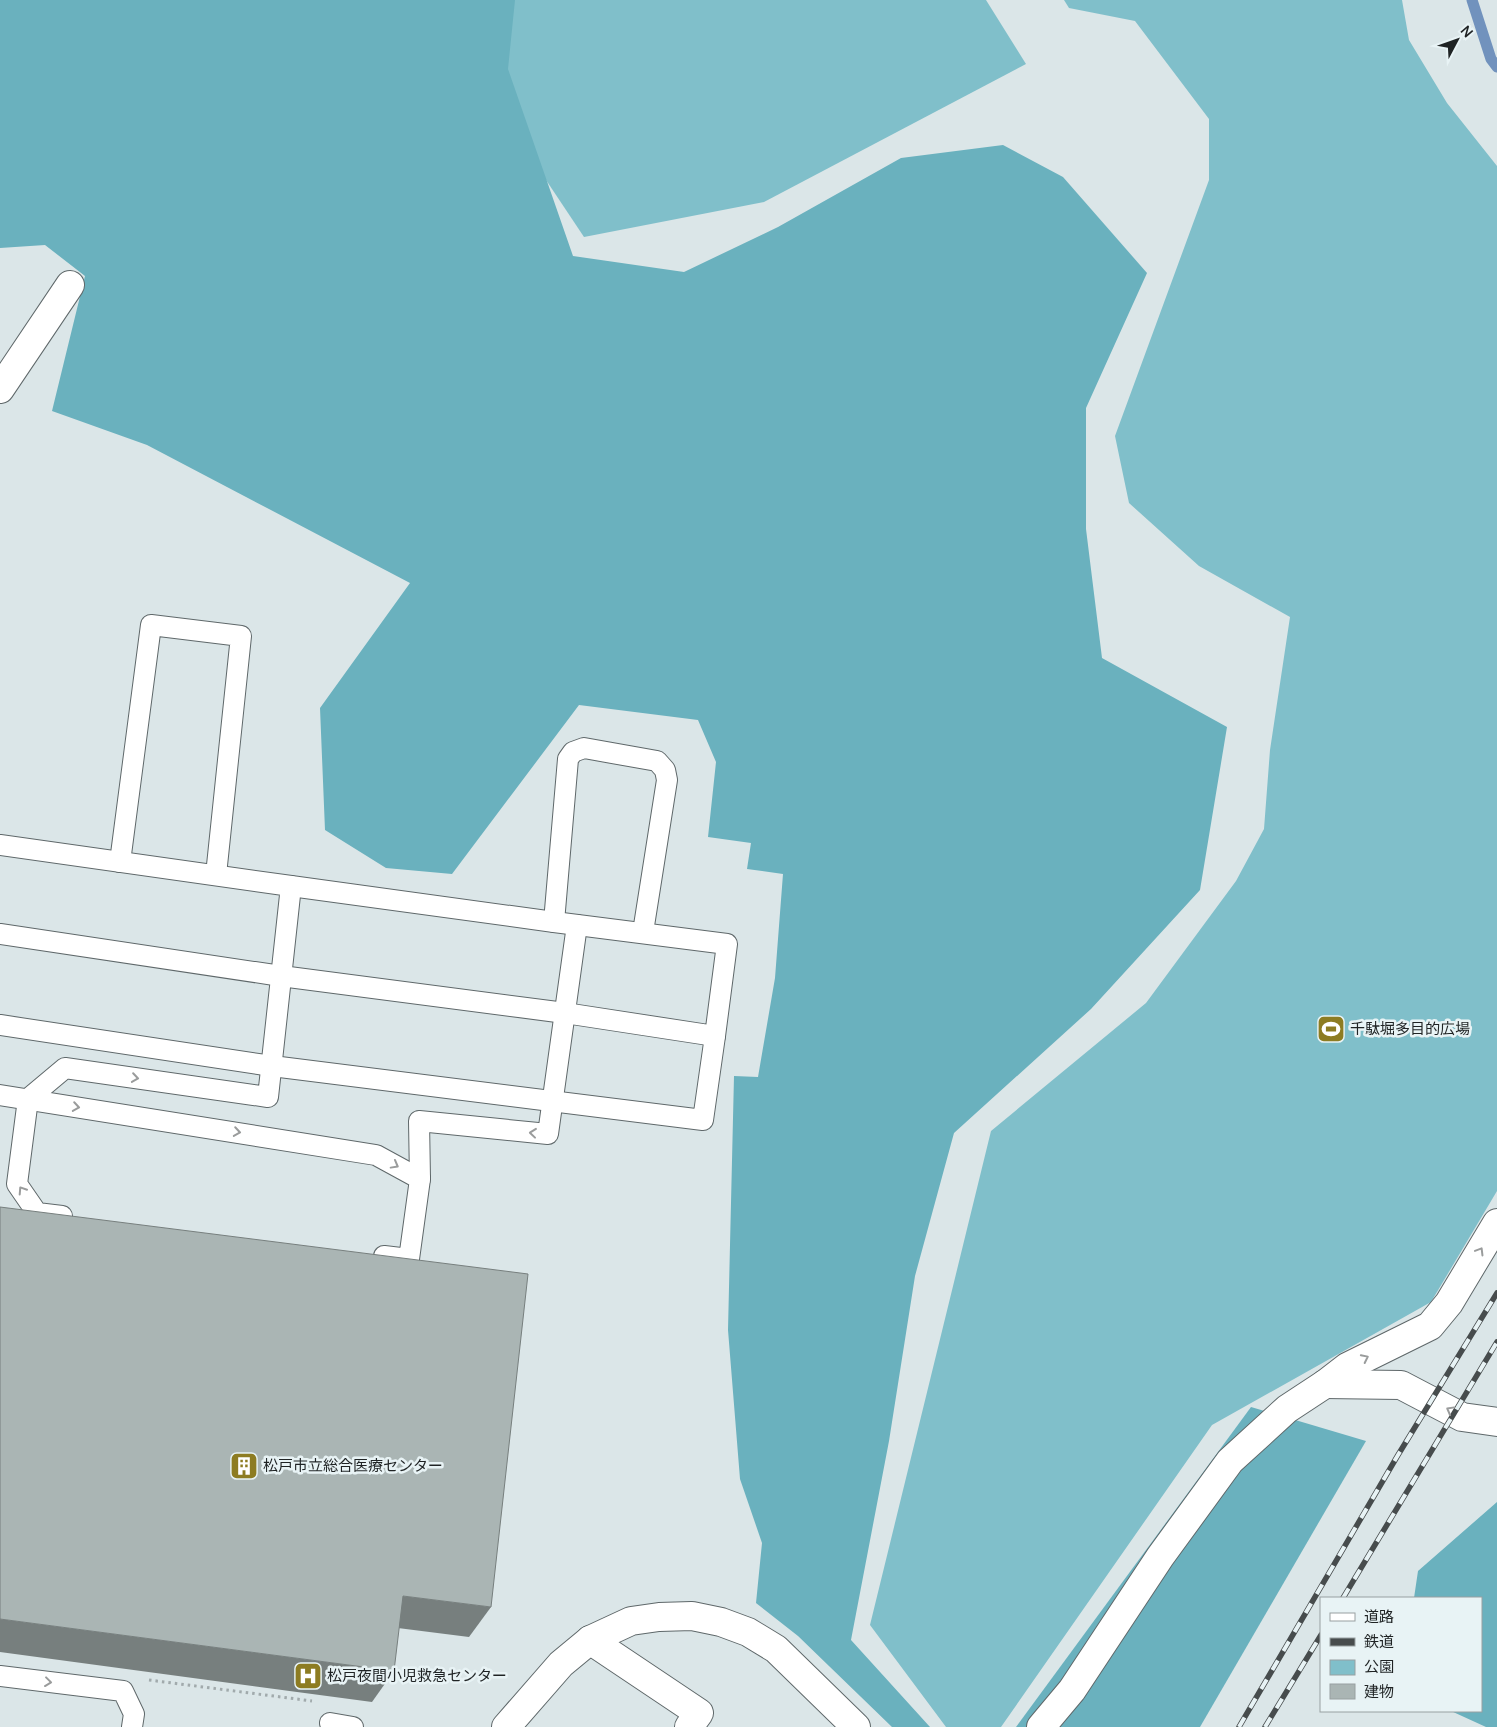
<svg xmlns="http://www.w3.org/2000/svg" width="1497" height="1727" viewBox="0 0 1497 1727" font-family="Manrope,'Noto Sans JP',sans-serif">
  <rect width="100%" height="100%" fill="#dbe6e8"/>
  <!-- green -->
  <g fill="#80bfca">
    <polygon points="489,0 986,0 1026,64 764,202 584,237 484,87"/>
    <polygon points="1064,0 1402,0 1409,40 1447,103 1497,166 1497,1191 1431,1302 1212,1425 1001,1727 946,1727 870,1625 991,1131 1146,1003 1236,881 1264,829 1270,750 1290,617 1199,566 1129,503 1115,436 1209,180 1209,119 1135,21 1069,8"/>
  </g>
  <!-- forest -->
  <g fill="#6ab1be">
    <polygon points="0,0 515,0 508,69 573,256 684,272 778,227 901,158 1003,145 1063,177 1147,273 1086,408 1086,529 1102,658 1227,727 1200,890 1091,1009 954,1133 915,1276 889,1441 851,1640 930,1727 892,1727 798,1636 756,1603 762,1543 740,1479 728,1330 734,1076 758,1077 775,978 783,874 747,869 751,843 708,837 716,762 698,720 579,705 452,874 386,868 325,830 320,708 410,583 147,445 52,411 85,276 45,245 0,248"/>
    <polygon points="1251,1407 1366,1441 1200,1727 1016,1727"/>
    <polygon points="1497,1502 1497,1727 1486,1727 1451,1711 1481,1711 1481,1598 1414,1598 1418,1571"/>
  </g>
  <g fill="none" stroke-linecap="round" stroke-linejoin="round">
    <!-- stream -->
    <polyline stroke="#7192bd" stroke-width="11" points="1472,0 1491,59 1497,67"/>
    <defs>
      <g id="lane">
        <polyline points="0,845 291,886 268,1097 65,1068 28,1099 17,1184 37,1213 62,1216"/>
        <polyline points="120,862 151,625 241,636 216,875"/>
        <polyline points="554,922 568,759 573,752 584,748 657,761 665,770 667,780 643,932"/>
        <polyline points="0,934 281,976 565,1013 715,1036 727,944 554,922 291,886"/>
        <polyline points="0,1025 272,1066 703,1120 715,1036"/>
        <polyline points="0,1095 376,1155 420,1179 409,1259 384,1256"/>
        <polyline points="420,1179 419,1121 548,1134 577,925"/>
        <polyline points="0,1676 123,1691 134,1714 132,1727"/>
        <polyline points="330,1723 353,1727"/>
      </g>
      <g id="street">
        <polyline points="0,389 70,285"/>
        <polyline points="1325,1384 1401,1385 1462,1417 1497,1422"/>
        <polyline points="590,1640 699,1713 689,1727"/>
        <polyline points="506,1727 561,1664 590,1640 631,1621 659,1617 692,1616 721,1622 748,1632 776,1649 856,1727"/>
        <polyline points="1041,1727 1072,1690 1160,1557 1230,1461 1287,1409 1325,1384 1347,1367 1430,1326 1449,1303 1497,1223"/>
      </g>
    </defs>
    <!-- lane casing -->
    <use href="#lane" stroke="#5f686a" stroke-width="22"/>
    <!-- street casing -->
    <use href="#street" stroke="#5f686a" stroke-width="30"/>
    <!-- path -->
    <polyline stroke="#a1aaac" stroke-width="3" stroke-dasharray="2.5 4" stroke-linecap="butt" points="149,1680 312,1701"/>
    <!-- lane -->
    <use href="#lane" stroke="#fff" stroke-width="20"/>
    <!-- street -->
    <use href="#street" stroke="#fff" stroke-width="28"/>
    <defs>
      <g id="rail">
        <polyline points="1343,1598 1497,1342"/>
        <polyline points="1239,1727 1398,1455 1497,1293"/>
        <polyline points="1265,1727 1321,1635"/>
      </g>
    </defs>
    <!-- rail casing -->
    <use href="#rail" stroke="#474c4d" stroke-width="5.5"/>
    <!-- rail -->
    <use href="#rail" stroke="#e8f3f5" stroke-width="4" stroke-dasharray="11" stroke-linecap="butt"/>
  </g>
  <!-- shaded-wall -->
  <g fill="#777f7e">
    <polygon points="403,1596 491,1607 469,1637 382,1626"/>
    <polygon points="0,1619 394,1671 372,1702 0,1652"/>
  </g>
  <!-- building -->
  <polygon fill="#aab5b4" stroke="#777f7e" points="0,1207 528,1274 491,1607 403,1596 394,1671 0,1619"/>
  <!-- one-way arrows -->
  <defs><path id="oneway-chevron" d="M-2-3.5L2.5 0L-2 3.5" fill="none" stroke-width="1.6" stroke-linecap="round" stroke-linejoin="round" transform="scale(1.25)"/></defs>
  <g stroke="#9a9c9c">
    <use href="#oneway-chevron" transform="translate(135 1078) rotate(8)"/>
    <use href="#oneway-chevron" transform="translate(76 1107) rotate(9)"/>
    <use href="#oneway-chevron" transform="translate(237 1132) rotate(9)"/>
    <use href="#oneway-chevron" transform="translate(533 1133) rotate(-174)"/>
    <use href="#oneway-chevron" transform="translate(395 1165) rotate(29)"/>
    <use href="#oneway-chevron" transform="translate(22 1190) rotate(-123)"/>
    <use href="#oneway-chevron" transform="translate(1480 1251) rotate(-59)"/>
    <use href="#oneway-chevron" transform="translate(1365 1358) rotate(-26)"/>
    <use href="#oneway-chevron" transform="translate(1450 1410) rotate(-151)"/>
    <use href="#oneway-chevron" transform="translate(48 1682) rotate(7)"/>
  </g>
  <!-- icons -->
  <defs>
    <symbol id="stadium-square" viewBox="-11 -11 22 22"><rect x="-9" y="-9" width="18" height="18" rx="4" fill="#8d7c22" stroke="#e8f3f5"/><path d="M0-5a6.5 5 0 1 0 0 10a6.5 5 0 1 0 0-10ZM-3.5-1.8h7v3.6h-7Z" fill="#fff"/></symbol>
    <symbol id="building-square" viewBox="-11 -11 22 22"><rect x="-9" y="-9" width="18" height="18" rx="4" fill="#8d7c22" stroke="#e8f3f5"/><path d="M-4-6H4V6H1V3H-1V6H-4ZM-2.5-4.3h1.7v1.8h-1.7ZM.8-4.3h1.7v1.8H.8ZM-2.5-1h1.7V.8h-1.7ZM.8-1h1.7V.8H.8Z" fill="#fff"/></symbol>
    <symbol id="hospital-square" viewBox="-11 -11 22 22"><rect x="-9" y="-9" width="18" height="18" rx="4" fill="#8d7c22" stroke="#e8f3f5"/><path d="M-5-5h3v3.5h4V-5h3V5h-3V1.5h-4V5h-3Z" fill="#fff"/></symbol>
  </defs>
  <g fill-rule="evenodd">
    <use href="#stadium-square" x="1315" y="1013" width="32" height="32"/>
    <use href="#building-square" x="228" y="1450" width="32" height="32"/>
    <use href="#hospital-square" x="292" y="1660" width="32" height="32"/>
  </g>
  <g text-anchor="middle" stroke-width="5" stroke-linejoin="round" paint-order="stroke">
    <!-- poi labels -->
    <g font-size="15" fill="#1f2324" stroke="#e8f3f5" text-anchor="start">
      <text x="1350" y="1034">千駄堀多目的広場</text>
      <text x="263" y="1471">松戸市立総合医療センター</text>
      <text x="327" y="1681">松戸夜間小児救急センター</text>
    </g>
  </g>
  <!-- legend -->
  <rect x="1320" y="1597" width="162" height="115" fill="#e8f3f5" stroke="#98a0a1"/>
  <rect x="1330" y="1613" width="25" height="8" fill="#ffffff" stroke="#98a0a1"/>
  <text x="1364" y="1622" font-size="15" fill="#1f2324">道路</text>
  <rect x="1330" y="1638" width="25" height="8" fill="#474c4d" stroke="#98a0a1"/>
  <text x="1364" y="1647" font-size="15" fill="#1f2324">鉄道</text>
  <rect x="1330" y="1660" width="25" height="15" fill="#80bfca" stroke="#98a0a1"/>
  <text x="1364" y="1672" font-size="15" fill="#1f2324">公園</text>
  <rect x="1330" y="1684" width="25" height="15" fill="#aab5b4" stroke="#98a0a1"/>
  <text x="1364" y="1697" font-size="15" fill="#1f2324">建物</text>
  <!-- north arrow -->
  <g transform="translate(1457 40) rotate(49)" stroke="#e8f3f5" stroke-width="4" paint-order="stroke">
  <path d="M0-4L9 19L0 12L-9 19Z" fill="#1f2324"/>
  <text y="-8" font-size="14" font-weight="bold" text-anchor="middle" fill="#1f2324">N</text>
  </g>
</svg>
